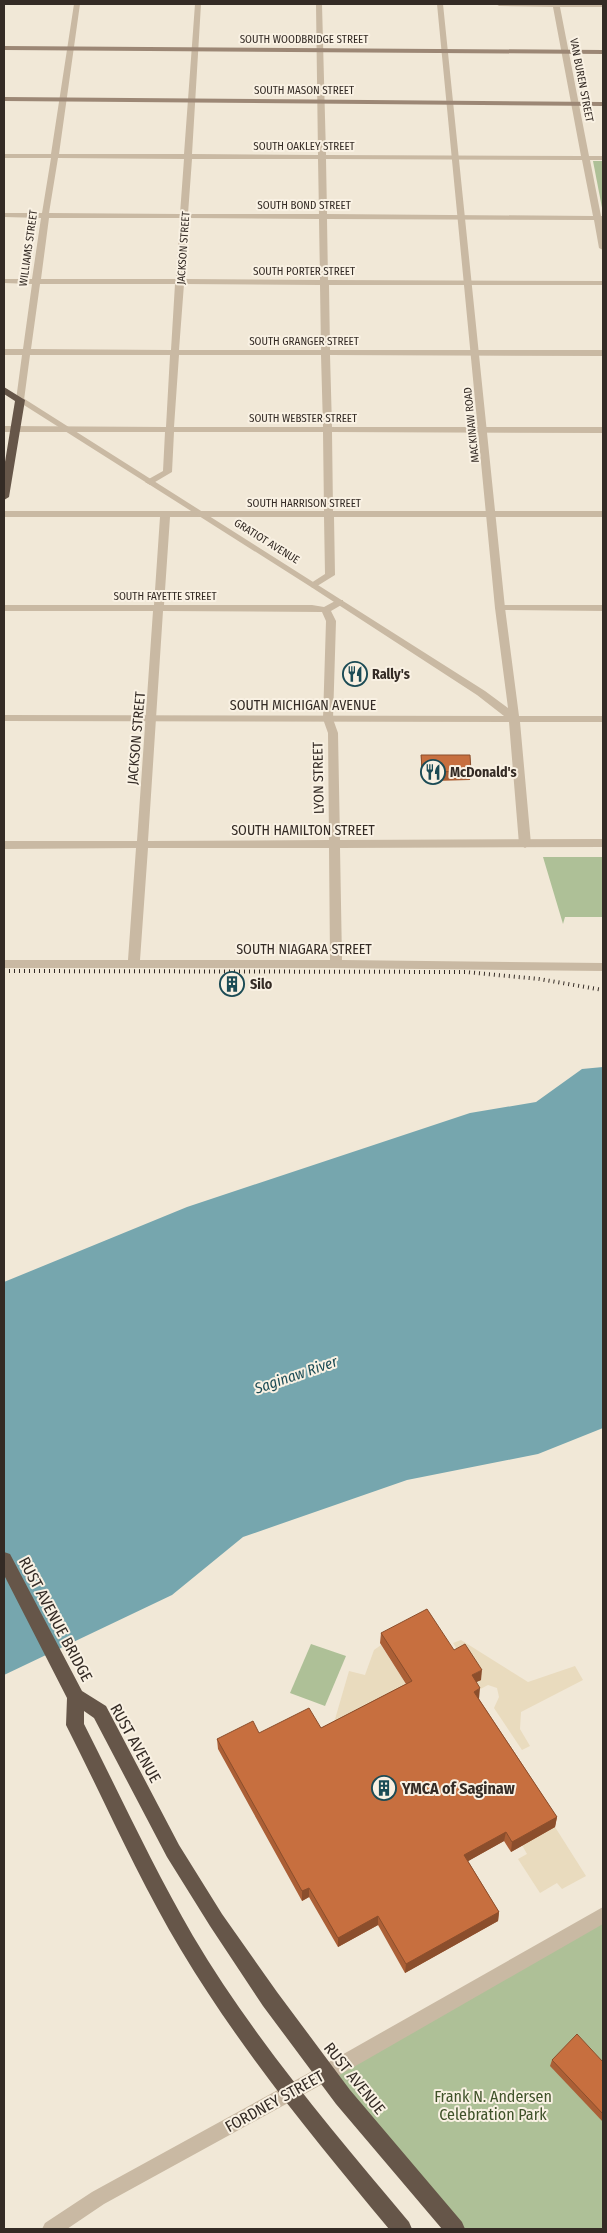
<svg xmlns="http://www.w3.org/2000/svg" width="607" height="2233" viewBox="0 0 607 2233" font-family="'Fira Sans Condensed',sans-serif">
  <rect width="100%" height="100%" fill="#f1e8d7"/>
  <!-- green -->
  <g fill="#aec097">
    <polygon points="593,161 603,161 603,213"/>
    <polygon points="543,857 603,857 603,917 565,917 563,924"/>
    <polygon points="311,1644 346,1656 325,1706 290,1693"/>
    <polygon points="603,1915 603,2229 455,2229 325,2072"/>
  </g>
  <!-- plaza -->
  <g fill="#e9dbbe">
    <polygon points="461,1640 528,1682 575,1666 583,1680 521,1712 520,1729 530,1746 522,1750 494,1708 499,1697 497,1688 488,1685 475,1692 461,1656 453,1643"/>
    <polygon points="381,1645 411,1692 331,1733 349,1671 365,1675 374,1650"/>
    <polygon points="555,1827 586,1876 562,1889 557,1883 540,1893 518,1859 527,1854 522,1845"/>
  </g>
  <!-- water -->
  <polygon fill="#76a6ae" points="603,1067 603,1428 538,1454 407,1480 243,1537 172,1595 4,1675 4,1282 187,1207 470,1113 536,1102 582,1069"/>
  <g fill="none" stroke-linecap="round" stroke-linejoin="round">
    <!-- minor -->
    <g fill="#c9b9a3" fill-rule="evenodd">
      <path d="M74,4H80L59,154H184L195,4H201L192,154L318,155L316,4H322L326,155L581,156L553,7L499,6L496,4H603V7H560L589,156H603V160H590L601,216H603L602,220L603,250L599,248L594,220L327,219L328,280L603,281V285H329L330,350H603V356L330,355L332,427H603V433L332,432L333,511H603V517H334L335,575L314,588L311,587V583L325,574L324,517H170L164,605H312L324,607L337,600H343V604L331,611L336,621L333,719L338,733L340,840L603,839V847L340,848L342,960L603,963V971L336,968H4V960H128L136,848L4,849V841H137L153,611H4V605H154L160,517H4V511H324L323,432H174L172,472L150,485L145,482L147,480L163,471L165,432H4V426L166,427L170,355H30L24,400L20,403L16,400L22,355H4V349H23L32,284L4,283V279H32L41,218L4,217V213H42L51,158H4V154H51ZM58,158L184,159L180,214L49,213ZM192,159H318L319,214H188ZM326,159L582,160L593,216L327,214ZM49,218H180L176,279H41ZM188,218L319,219L320,280L184,279ZM40,284H175L171,350L31,349ZM184,284L320,285L321,350H179ZM179,355H321L323,427H174ZM163,611L322,612L326,621L323,719L328,733L329,840L148,841ZM148,848H329L330,960H140Z"/>
      <polygon points="500,605 603,605 603,611 497,610 495,608"/>
      <polygon points="603,1907 603,1924 359,2064 104,2204 67,2229 42,2229 45,2223 92,2192 347,2052"/>
    </g>
    <!-- tertiary -->
    <polygon fill="#c9b9a3" fill-rule="evenodd" points="437,4 443,4 505,608 519,716 603,716 603,722 520,722 531,844 525,848 519,844 509,722 4,721 4,715 504,716 477,695 311,587 16,400 23,398 485,691 508,708 495,608"/>
    <!-- secondary -->
    <g fill="#9c8775" fill-rule="evenodd">
      <polygon points="4,46 603,50 603,54 4,50"/>
      <polygon points="4,97 603,102 603,106 4,101"/>
    </g>
    <!-- trunk -->
    <g fill="#665649" fill-rule="evenodd">
      <polygon points="4,387 25,400 9,497 4,500 4,468 15,401 4,394"/>
      <path d="M4,1552L10,1554L82,1691L106,1706L179,1845L222,1914L277,1992L350,2090L462,2222L465,2229H442L336,2104L263,2006L210,1926L167,1857L94,1718L84,1711V1724C120,1795 153,1867 193,1936C254,2039 332,2130 409,2222L412,2229H389C315,2140 241,2050 181,1950C139,1880 106,1804 69,1731L66,1725L67,1698L4,1575Z"/>
    </g>
    <!-- rail -->
    <polyline stroke="#342b25" stroke-width="4" stroke-dasharray="1 4" stroke-linecap="butt" points="4,971 466,972 539,979 603,990"/>
  </g>
  <!-- wall -->
  <g fill="#ab5f36">
    <polygon points="421,755 471,771 470,780 435,781 435,777 421,777"/>
    <polygon points="381,1633 454,1650 481,1680 476,1682 479,1699 557,1817 555,1827 511,1852 504,1841 468,1861 499,1912 498,1921 405,1973 378,1925 338,1947 309,1897 302,1901 218,1749 217,1739 259,1733 321,1728 406,1684 380,1643"/>
    <polygon points="552,2060 603,2062 603,2122 550,2066"/>
  </g>
  <!-- shaded-wall -->
  <g fill="#8b4e2c">
    <polygon points="482,1670 481,1680 470,1685 472,1675"/>
    <polygon points="480,1688 479,1699 474,1692"/>
    <polygon points="557,1817 555,1827 511,1852 512,1842"/>
    <polygon points="506,1832 504,1841 463,1864 464,1855"/>
    <polygon points="309,1888 309,1897 302,1901 302,1891"/>
    <polygon points="499,1912 498,1921 405,1973 406,1964"/>
    <polygon points="378,1916 378,1925 338,1947 338,1938"/>
  </g>
  <!-- building -->
  <g fill="#c76f3f" stroke="#8b4e2c">
    <polygon points="421,755 470,755 471,771 435,772 435,768 422,768"/>
    <polygon points="427,1609 454,1650 465,1644 482,1670 472,1675 480,1688 474,1692 557,1817 512,1842 506,1832 464,1855 499,1912 406,1964 378,1916 338,1938 309,1888 302,1891 217,1739 253,1721 259,1733 309,1708 321,1728 412,1681 381,1633"/>
    <polygon points="577,2034 603,2062 603,2114 552,2060"/>
  </g>
  <!-- icons -->
  <defs>
    <symbol id="restaurant-ring" viewBox="-11 -11 22 22"><circle r="9.5" fill="#f9f1e3" stroke="#1b4b55" stroke-width="1.5"/><path d="M-5-6h1v4h1v-4h1v4h1v-4h1v5L-1.5 .5V6h-2V.5L-5-1ZM5-6V6H3V1.5H1.5Q1.5-4 5-6Z" fill="#1b4b55"/></symbol>
    <symbol id="building-ring" viewBox="-11 -11 22 22"><circle r="9.5" fill="#f9f1e3" stroke="#1b4b55" stroke-width="1.5"/><path d="M-4-6H4V6H1V3H-1V6H-4ZM-2.5-4.3h1.7v1.8h-1.7ZM.8-4.3h1.7v1.8H.8ZM-2.5-1h1.7V.8h-1.7ZM.8-1h1.7V.8H.8Z" fill="#1b4b55"/></symbol>
  </defs>
  <g fill-rule="evenodd">
    <use href="#restaurant-ring" x="341" y="660" width="28" height="28"/>
    <use href="#restaurant-ring" x="419" y="758" width="28" height="28"/>
    <use href="#building-ring" x="218" y="970" width="28" height="28"/>
    <use href="#building-ring" x="370" y="1774" width="28" height="28"/>
  </g>
  <g text-anchor="middle" stroke-width="4" stroke-linejoin="round" paint-order="stroke">
    <!-- far-street labels -->
    <g font-size="11" fill="#342b25" stroke="#f9f1e3">
      <text x="304" y="43">SOUTH WOODBRIDGE STREET</text>
      <text transform="translate(582 80) rotate(79)" y="4">VAN BUREN STREET</text>
      <text x="304" y="94">SOUTH MASON STREET</text>
      <text x="304" y="150">SOUTH OAKLEY STREET</text>
      <text x="304" y="209">SOUTH BOND STREET</text>
      <text transform="translate(28 248) rotate(-82)" y="4">WILLIAMS STREET</text>
      <text transform="translate(183 248) rotate(-86)" y="4">JACKSON STREET</text>
      <text x="304" y="275">SOUTH PORTER STREET</text>
      <text x="304" y="345">SOUTH GRANGER STREET</text>
      <text x="303" y="422">SOUTH WEBSTER STREET</text>
      <text transform="translate(471 425) rotate(-96)" y="4">MACKINAW ROAD</text>
      <text x="304" y="507">SOUTH HARRISON STREET</text>
      <text transform="translate(267 541) rotate(32)" y="4">GRATIOT AVENUE</text>
      <text x="165" y="600">SOUTH FAYETTE STREET</text>
    </g>
    <!-- poi labels -->
    <g font-size="14" font-weight="bold" fill="#342b25" stroke="#f9f1e3" text-anchor="start">
      <text x="372" y="679">Rally's</text>
      <text x="450" y="777">McDonald's</text>
      <text x="250" y="989">Silo</text>
    </g>
    <!-- street labels -->
    <g font-size="14" fill="#342b25" stroke="#f9f1e3">
      <text x="303" y="710">SOUTH MICHIGAN AVENUE</text>
      <text transform="translate(136 738) rotate(-85)" y="5">JACKSON STREET</text>
      <text transform="translate(318 778) rotate(-91)" y="5">LYON STREET</text>
      <text x="303" y="835">SOUTH HAMILTON STREET</text>
      <text x="304" y="954">SOUTH NIAGARA STREET</text>
    </g>
    <!-- water labels -->
    <g font-size="15" font-style="italic" fill="#1b4b55" stroke="#f9f1e3">
      <text transform="translate(296 1375) rotate(-19)" y="5">Saginaw River</text>
    </g>
    <!-- near-street labels -->
    <g font-size="16" fill="#342b25" stroke="#f9f1e3">
      <text transform="translate(56 1619) rotate(62)" y="6">RUST AVENUE BRIDGE</text>
      <text transform="translate(136 1743) rotate(61)" y="6">RUST AVENUE</text>
      <text transform="translate(355 2078) rotate(51)" y="6">RUST AVENUE</text>
      <text transform="translate(274 2101) rotate(-29)" y="6">FORDNEY STREET</text>
    </g>
    <!-- near-poi labels -->
    <g font-size="16" font-weight="bold" fill="#342b25" stroke="#f9f1e3" text-anchor="start">
      <text x="402" y="1794">YMCA of Saginaw</text>
    </g>
    <!-- near-park labels -->
    <g font-size="16" fill="#3f5229" stroke="#f9f1e3">
      <text x="493" y="2102">Frank N. Andersen<tspan x="493" dy="18">Celebration Park</tspan></text>
    </g>
  </g>
  <!-- border -->
  <rect width="607" height="2233" fill="none" stroke="#342b25" stroke-width="10"/>
</svg>
